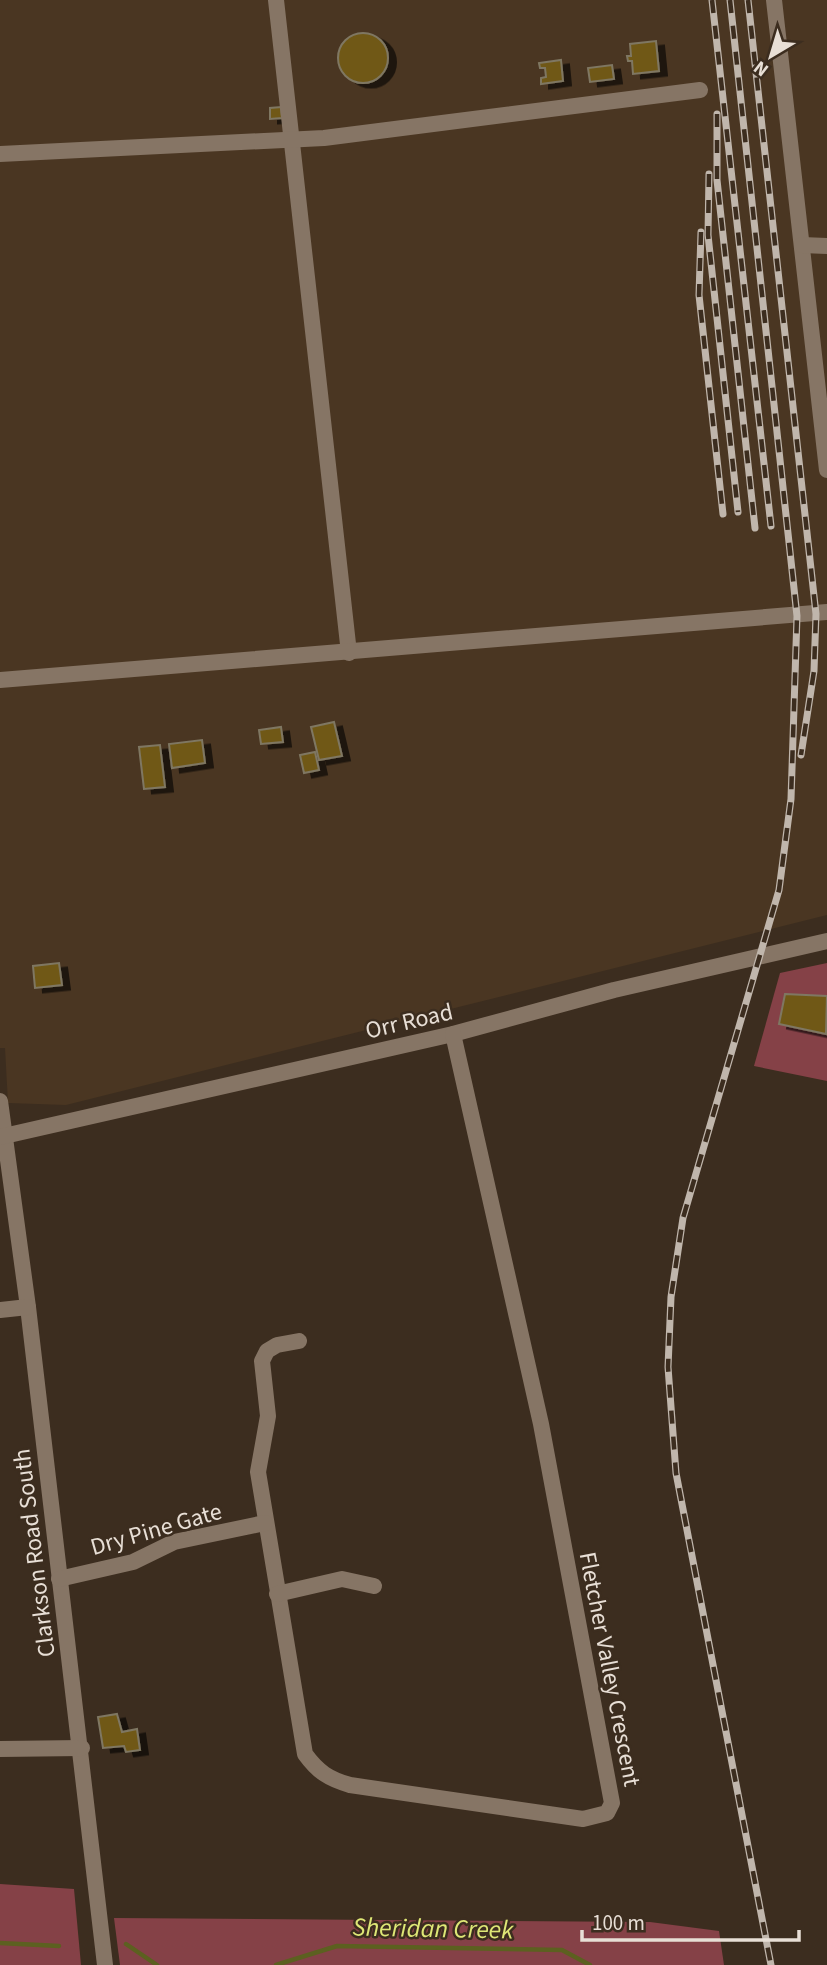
<svg xmlns="http://www.w3.org/2000/svg" width="827" height="1965" viewBox="0 0 827 1965" font-family="'Source Sans 3',sans-serif">
  <defs>
    <filter id="shadow"><feDropShadow dx="8" dy="4.5" stdDeviation="0" flood-color="#0009"/></filter>
  </defs>
  <rect width="100%" height="100%" fill="#3c2d1f"/>
  <!-- built -->
  <polygon fill="#4a3622" points="0,0 827,0 827,915 66,1105 8,1103 5,1048 0,1048"/>
  <!-- green -->
  <g fill="#854147">
    <polygon points="827,963 827,1081 754,1066 780,973"/>
    <polygon points="0,1884 74,1889 81,1965 0,1965"/>
    <polygon points="114,1918 650,1922 719,1931 724,1965 120,1965"/>
  </g>
  <g fill="none" stroke-linecap="round" stroke-linejoin="round">
    <!-- stream -->
    <g stroke="#5c6020" stroke-width="4.5">
      <polyline points="0,1943 59,1946"/>
      <polyline points="126,1944 157,1965"/>
      <polyline points="276,1965 337,1946 562,1950 590,1965"/>
    </g>
  </g>
  <!-- building -->
  <g fill="#705918" stroke="#7f7762" stroke-width="2" filter="url(#shadow)">
    <circle cx="363" cy="58" r="25"/>
    <polygon points="656,41 659,71 633,74 632,61 628,61 627,56 631,56 630,44"/>
    <polygon points="561,60 563,81 541,84 541,78 546,77 545,68 540,68 539,63"/>
    <polygon points="612,65 614,79 590,82 588,68"/>
    <polygon points="281,107 282,118 270,119 270,108"/>
    <polygon points="334,722 342,756 319,760 311,727"/>
    <polygon points="281,727 283,742 261,744 259,730"/>
    <polygon points="202,740 205,763 172,768 169,744"/>
    <polygon points="160,745 165,787 144,789 139,747"/>
    <polygon points="315,752 319,770 304,773 300,755"/>
    <polygon points="59,963 62,985 35,988 33,966"/>
    <polygon points="785,994 827,996 826,1034 779,1024"/>
    <polygon points="117,1714 122,1732 137,1729 140,1750 126,1752 124,1746 103,1748 98,1717"/>
  </g>
  <g fill="none" stroke-linecap="round" stroke-linejoin="round">
    <!-- minor -->
    <g stroke="#867565" stroke-width="16">
      <polyline points="276,0 349,653"/>
      <polyline points="774,0 827,470"/>
      <polyline points="0,154 324,138 700,90"/>
      <polyline points="802,245 827,246"/>
      <polyline points="0,680 827,612"/>
      <polyline points="0,1101 28,1307 105,1965"/>
      <polyline points="0,1137 453,1034 614,990 827,941"/>
      <polyline points="0,1310 28,1307"/>
      <path d="M299,1341L277,1345L267,1351L262,1361L268,1416L258,1472L305,1754C318,1772 329,1779 350,1785L583,1819L607,1813L612,1803L541,1424L453,1034"/>
      <polyline points="59,1579 133,1562 174,1542 265,1523"/>
      <polyline points="277,1594 342,1579 374,1586"/>
      <polyline points="0,1749 82,1748"/>
    </g>
    <defs>
      <g id="rail">
        <polyline points="712,0 771,526"/>
        <polyline points="730,0 797,616 791,799 779,890 683,1218 671,1297 668,1367 676,1473 771,1965"/>
        <polyline points="748,0 816,614 814,671 801,755"/>
        <polyline points="717,114 717,180 755,528"/>
        <polyline points="709,174 708,235 738,512"/>
        <polyline points="701,232 699,295 723,514"/>
      </g>
    </defs>
    <!-- rail casing -->
    <use href="#rail" stroke="#c0b6ac" stroke-width="7"/>
    <!-- rail -->
    <use href="#rail" stroke="#3c2d1f" stroke-width="4.5" stroke-dasharray="13" stroke-linecap="butt"/>
  </g>
  <g text-anchor="middle" stroke-width="5" stroke-linejoin="round" paint-order="stroke">
    <!-- street labels -->
    <g font-size="24" fill="#e8dfd6" stroke="#3c2d1f">
      <text transform="translate(409 1021) rotate(-13)" y="8">Orr Road</text>
      <text transform="translate(156 1529) rotate(-16)" y="8">Dry Pine Gate</text>
      <text transform="translate(34 1553) rotate(-97)" y="8">Clarkson Road South</text>
      <text transform="translate(610 1669) rotate(79)" y="8">Fletcher Valley Crescent</text>
    </g>
    <!-- water labels -->
    <g font-size="26" font-style="italic" fill="#dee776" stroke="#3c2d1f">
      <text transform="translate(433 1928) rotate(1)" y="9">Sheridan Creek</text>
    </g>
  </g>
  <!-- north arrow -->
  <g transform="translate(771 56) rotate(218)" stroke="#3c2d1f" stroke-width="5" paint-order="stroke">
  <path d="M0-5L12 26L0 18L-12 26Z" fill="#e8dfd6"/>
  <text y="-10" font-size="19" font-weight="bold" text-anchor="middle" fill="#e8dfd6">N</text>
  </g>
  <!-- scale -->
  <path d="M582 1930v10h217v-10" fill="none" stroke="#e8dfd6" stroke-width="3.5"/>
  <text x="592" y="1930" font-size="21" fill="#e8dfd6" stroke="#3c2d1f" stroke-width="5" paint-order="stroke">100 m</text>
</svg>
